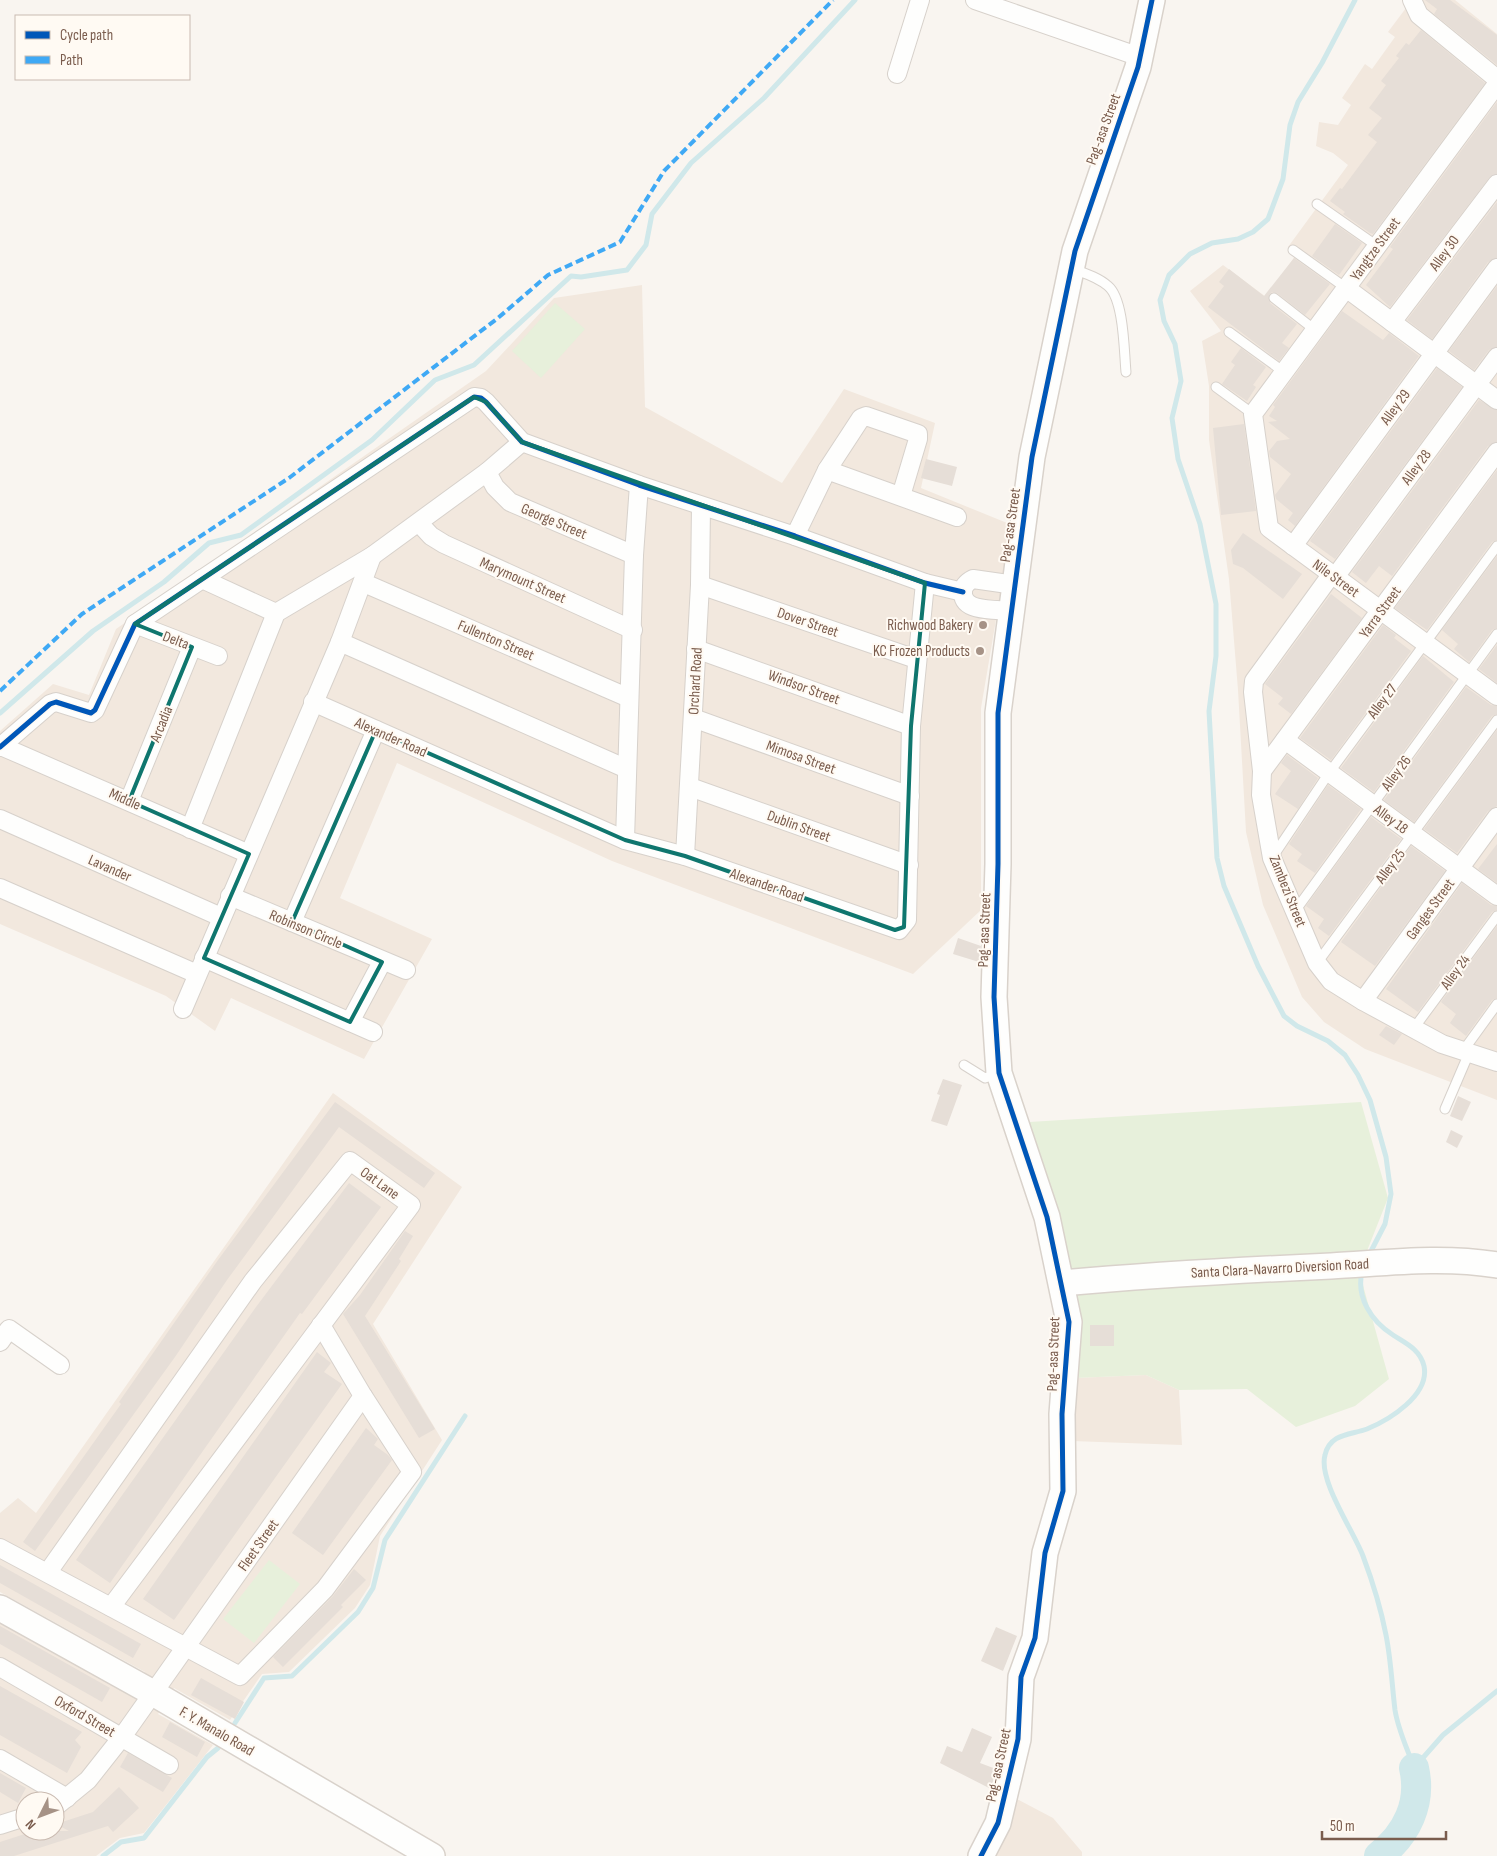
<svg xmlns="http://www.w3.org/2000/svg" width="1497" height="1856" viewBox="0 0 1497 1856" font-family="'Sofia Sans Condensed',sans-serif">
  <rect width="100%" height="100%" fill="#f9f5f0"/>
  <!-- residential -->
  <g fill="#f2e8de" fill-rule="evenodd">
    <polygon points="1412,0 1455,0 1497,34 1497,1100 1365,1049 1324,1022 1302,997 1263,905 1246,832 1238,690 1229,579 1209,440 1209,386 1202,341 1221,331 1190,291 1223,265 1266,297 1296,255 1288,247 1348,165 1333,153 1316,146 1319,122 1338,125 1351,105 1342,98 1365,64 1372,69 1395,37 1388,32"/>
    <polygon points="642,285 645,407 782,483 844,389 935,423 921,488 1012,525 981,708 981,910 913,974 612,861 397,763 340,898 432,939 364,1059 231,998 215,1031 166,996 0,924 0,731 53,684 89,695 116,629 486,371 554,298"/>
    <path d="M333,1093L462,1187L373,1324L442,1440L380,1536L370,1585L355,1608L289,1672L262,1674L230,1720L174,1688L158,1714L213,1745L144,1833L120,1838L96,1856H0V1623L130,1694L145,1672L0,1592V1513L18,1498L36,1513ZM25,1801H55V1831H25Z"/>
    <polygon points="1146,1375 1179,1390 1182,1445 1072,1441 1074,1378"/>
    <polygon points="1013,1797 1053,1818 1082,1852 1082,1856 991,1856"/>
  </g>
  <!-- green -->
  <g fill="#e7f0db">
    <polygon points="555,303 585,329 541,378 512,351"/>
    <polygon points="1361,1102 1388,1198 1359,1271 1389,1379 1355,1406 1296,1427 1247,1389 1179,1390 1146,1375 1074,1378 1058,1226 1029,1122"/>
    <polygon points="269,1560 300,1584 254,1643 223,1619"/>
  </g>
  <g fill="none" stroke-linecap="round" stroke-linejoin="round">
    <!-- stream -->
    <g stroke="#d0e8ea" stroke-width="5">
      <polyline points="1355,0 1322,63 1298,102 1290,125 1283,179 1268,219 1253,232 1238,239 1212,243 1190,254 1169,275 1160,300 1164,321 1175,344 1181,381 1172,418 1178,459 1200,524 1216,604 1216,656 1209,711 1217,858 1224,886 1258,966 1284,1016 1297,1026 1328,1041 1345,1055 1358,1075 1370,1100 1386,1157 1391,1194 1385,1224 1368,1257"/>
      <polyline points="0,713 93,631 164,582 209,543 241,535 372,440 435,380 474,365 571,276 581,277 627,270 646,245 652,214 691,163 764,98 855,0"/>
      <path d="M1362,1272C1356,1297 1371,1321 1393,1335C1405,1343 1420,1349 1424,1366C1430,1395 1389,1420 1367,1429C1351,1435 1330,1433 1325,1455C1318,1480 1353,1530 1363,1556C1372,1580 1381,1609 1386,1635C1391,1660 1392,1686 1395,1710C1398,1730 1408,1750 1414,1768L1443,1735L1497,1691"/>
      <polyline points="235,1723 264,1678 292,1676 358,1612 373,1588 385,1540 465,1416"/>
      <polyline points="103,1856 121,1842 144,1838 207,1757 218,1748"/>
    </g>
    <!-- river -->
    <path stroke="#d0e8ea" stroke-width="30" d="M1379,1856C1407,1834 1422,1803 1414,1768"/>
  </g>
  <!-- building -->
  <g fill="#e6ded7">
    <polygon points="1425,0 1450,0 1497,35 1497,65 1434,14 1437,9"/>
    <polygon points="1421,30 1485,83 1373,234 1370,233 1343,214 1345,212 1330,201 1340,188 1342,189 1377,142 1368,135 1382,118 1369,108 1386,85 1381,81 1399,58 1396,56 1406,43 1409,45"/>
    <polygon points="1497,102 1497,174 1489,178 1390,307 1366,285 1393,249 1390,247"/>
    <polygon points="1497,202 1497,258 1488,262 1432,339 1407,320"/>
    <polygon points="1335,224 1362,243 1339,275 1312,256"/>
    <polygon points="1294,258 1330,284 1305,315 1277,293 1272,292 1269,295 1270,303 1297,324 1282,343 1289,348 1279,361 1208,307 1224,286 1219,282 1229,269 1264,296"/>
    <polygon points="1497,286 1497,347 1489,350 1474,370 1449,351"/>
    <polygon points="1342,311 1383,340 1389,333 1419,356 1295,526 1288,520 1293,513 1276,499 1275,495 1291,474 1270,457 1269,451 1277,441 1290,439 1268,422 1277,421 1269,416 1275,407 1273,405"/>
    <polygon points="1241,348 1266,367 1253,385 1256,387 1247,401 1222,384 1235,365 1231,362"/>
    <polygon points="1437,368 1462,387 1335,559 1310,541"/>
    <polygon points="1479,400 1497,410 1497,442 1488,446 1392,576 1379,566 1366,583 1352,572"/>
    <polygon points="1244,424 1256,511 1221,515 1213,428"/>
    <polygon points="926,459 957,467 952,486 921,478"/>
    <polygon points="1497,470 1497,540 1492,542 1427,630 1395,608"/>
    <polygon points="1243,533 1302,574 1283,599 1243,568 1233,564 1231,550"/>
    <polygon points="1497,556 1497,628 1492,630 1469,662 1454,649 1458,644 1442,630"/>
    <polygon points="1331,594 1362,618 1291,714 1278,704 1283,698 1265,684"/>
    <polygon points="1383,625 1396,635 1394,638 1411,651 1331,760 1300,738"/>
    <polygon points="1497,645 1497,683 1479,669"/>
    <polygon points="1423,656 1454,682 1374,792 1341,768"/>
    <polygon points="1466,687 1491,705 1497,706 1497,714 1492,716 1414,822 1384,800"/>
    <polygon points="1497,730 1497,806 1488,811 1457,853 1424,829"/>
    <polygon points="1287,755 1318,778 1298,809 1275,794 1291,771 1281,763"/>
    <polygon points="1328,785 1361,809 1315,873 1297,861 1302,854 1289,844"/>
    <polygon points="1371,817 1401,839 1329,936 1318,928 1324,919 1306,906"/>
    <polygon points="1497,844 1497,883 1478,869"/>
    <polygon points="1411,846 1445,871 1375,966 1341,942"/>
    <polygon points="1462,883 1491,905 1497,906 1497,910 1492,912 1418,1012 1386,989"/>
    <polygon points="1497,926 1497,998 1492,1000 1466,1036 1450,1023 1456,1014 1441,1002"/>
    <polygon points="958,938 981,946 979,962 953,954"/>
    <polygon points="1386,1026 1402,1034 1394,1045 1379,1035"/>
    <polygon points="943,1079 962,1085 947,1126 931,1121 940,1095 937,1094"/>
    <polygon points="1458,1096 1471,1102 1462,1121 1450,1116"/>
    <polygon points="335,1102 435,1173 424,1188 339,1127 227,1280 175,1357 35,1551 23,1542 121,1404 119,1402 218,1260"/>
    <polygon points="1451,1130 1463,1136 1457,1148 1446,1142"/>
    <polygon points="349,1183 381,1207 302,1314 300,1313 110,1583 76,1560 256,1307"/>
    <polygon points="405,1231 413,1236 399,1259 401,1261 365,1316 435,1429 419,1438 343,1314 360,1295"/>
    <rect x="1090" y="1325" width="24" height="21"/>
    <polygon points="317,1352 331,1363 324,1372 342,1384 174,1620 143,1599"/>
    <polygon points="366,1428 378,1439 374,1445 388,1455 392,1460 323,1555 292,1533"/>
    <polygon points="0,1565 141,1644 133,1658 0,1583"/>
    <polygon points="354,1569 366,1580 341,1605 343,1607 283,1667 273,1657 333,1596"/>
    <polygon points="0,1626 110,1688 102,1702 0,1644"/>
    <polygon points="996,1627 1017,1636 1003,1671 981,1661"/>
    <polygon points="201,1678 244,1702 235,1719 191,1695"/>
    <polygon points="0,1686 82,1732 75,1740 81,1747 67,1773 0,1735"/>
    <polygon points="170,1722 205,1742 197,1757 162,1737"/>
    <polygon points="972,1728 992,1737 980,1763 996,1769 991,1789 940,1763 947,1746 962,1752"/>
    <polygon points="128,1753 172,1778 163,1792 120,1767"/>
    <polygon points="0,1773 26,1788 18,1803 0,1792"/>
    <polygon points="119,1787 139,1808 113,1832 108,1826 14,1856 0,1856 0,1842 34,1831 69,1831 56,1824 93,1812"/>
  </g>
  <g fill="none" stroke-linecap="round" stroke-linejoin="round">
    <defs>
      <g id="lane">
        <polyline points="1317,204 1377,246"/>
        <polyline points="1293,250 1346,288"/>
        <path d="M1073,269C1084,273 1098,277 1108,286C1124,299 1124,351 1126,372"/>
        <polyline points="1274,298 1315,330"/>
        <polyline points="1229,332 1284,372"/>
        <polyline points="1216,387 1253,414"/>
        <polyline points="1274,855 1329,773 1497,546"/>
        <polyline points="1295,911 1497,634"/>
        <polyline points="1317,963 1497,720"/>
        <polyline points="1414,1028 1497,916"/>
        <polyline points="1463,1051 1497,1004"/>
        <polyline points="964,1065 985,1078 997,1074"/>
        <polyline points="1445,1109 1469,1053"/>
      </g>
      <g id="street">
        <polyline points="975,0 1140,57"/>
        <polyline points="1412,0 1419,15 1497,79"/>
        <polyline points="897,74 920,0"/>
        <polyline points="1497,84 1253,414 1269,528 1497,696"/>
        <polyline points="1346,288 1497,400"/>
        <polyline points="1392,322 1497,184"/>
        <polyline points="827,470 957,517"/>
        <polyline points="487,472 495,487 510,502 634,555"/>
        <polyline points="419,523 431,536 444,544 633,630"/>
        <polyline points="795,536 827,470 861,418 866,416 918,434 918,439 901,496"/>
        <polyline points="1293,546 1497,268"/>
        <polyline points="1331,575 1254,681 1253,692 1262,771 1261,795 1272,858 1317,963 1331,981 1363,1001 1442,1044 1497,1062"/>
        <polyline points="1335,577 1497,357"/>
        <polyline points="202,579 276,613"/>
        <polyline points="364,583 629,698"/>
        <polyline points="700,585 916,659"/>
        <path d="M1012,611C998,609 964,613 963,594C962,587 967,582 973,579L1015,585"/>
        <polyline points="135,624 218,656"/>
        <polyline points="340,642 627,769"/>
        <polyline points="696,649 911,726"/>
        <polyline points="313,702 625,840 685,856 899,930 907,920 911,726 925,583"/>
        <polyline points="693,718 910,796"/>
        <polyline points="1285,740 1497,896"/>
        <polyline points="1,746 249,854"/>
        <polyline points="0,747 50,704 56,702 91,713 95,710 135,624 474,397 481,398 486,402 522,442 639,485 795,536 925,583 963,592"/>
        <polyline points="1262,771 1497,452"/>
        <polyline points="690,787 909,865"/>
        <polyline points="129,801 192,647"/>
        <polyline points="0,819 221,917"/>
        <polyline points="190,829 276,613 372,556 487,472 522,442"/>
        <polyline points="625,840 634,555 639,485"/>
        <polyline points="685,856 700,585 701,506"/>
        <polyline points="0,888 197,974"/>
        <polyline points="230,896 406,970"/>
        <polyline points="292,922 376,730"/>
        <polyline points="204,958 373,1032"/>
        <polyline points="1363,1001 1497,817"/>
        <polyline points="183,1009 340,642 372,556"/>
        <polyline points="350,1022 382,962"/>
        <polyline points="0,1342 9,1329 60,1365"/>
        <polyline points="0,1548 240,1676 325,1589 412,1472 363,1396 321,1325"/>
        <polyline points="48,1572 253,1281 350,1161 411,1205 111,1607"/>
        <polyline points="0,1667 169,1765"/>
        <polyline points="0,1759 67,1798"/>
        <polyline points="55,1807 88,1780 122,1737 363,1396"/>
        <polyline points="0,1825 25,1817"/>
      </g>
      <g id="secondary">
        <path d="M1062,1283C1152,1275 1241,1270 1331,1266C1387,1263 1441,1256 1497,1265"/>
        <polyline points="0,1608 153,1693 432,1856"/>
        <polyline points="981,1856 998,1823 1018,1739 1021,1677 1035,1638 1045,1553 1063,1491 1062,1414 1069,1322 1047,1217 999,1073 994,997 998,864 998,713 1032,457 1075,251 1138,67 1152,0"/>
      </g>
    </defs>
    <!-- lane casing -->
    <use href="#lane" stroke="#d7d1cb" stroke-width="11"/>
    <!-- street casing -->
    <use href="#street" stroke="#d7d1cb" stroke-width="20"/>
    <!-- secondary casing -->
    <use href="#secondary" stroke="#d9d2cb" stroke-width="28"/>
    <!-- lane -->
    <use href="#lane" stroke="#fefefd" stroke-width="9"/>
    <!-- street -->
    <use href="#street" stroke="#fefefd" stroke-width="18"/>
    <!-- secondary -->
    <use href="#secondary" stroke="#fefefd" stroke-width="25"/>
    <!-- quiet -->
    <polyline stroke="#3fa9f5" stroke-width="4" stroke-dasharray="8 4" stroke-linecap="butt" points="0,691 82,614 289,478 498,318 548,275 620,242 664,171 833,0"/>
    <defs>
      <g id="cycleway">
        <polyline points="0,747 50,704 56,702 91,713 95,710 135,624 474,397 481,398 486,402 522,442 639,485 795,536 925,583 963,592"/>
        <polyline points="981,1856 998,1823 1018,1739 1021,1677 1035,1638 1045,1553 1063,1491 1062,1414 1069,1322 1047,1217 999,1073 994,997 998,864 998,713 1032,457 1075,251 1138,67 1152,0"/>
      </g>
    </defs>
    <!-- cycleway casing -->
    <use href="#cycleway" stroke="#fffaf3" stroke-width="8"/>
    <!-- cycleway -->
    <use href="#cycleway" stroke="#0057b8" stroke-width="5"/>
  </g>
  <!-- marked area -->
  <path fill="none" stroke="#0f766e" stroke-width="4" stroke-linejoin="round" d="M474,397L486,402L522,442L925,583L911,726L904,927L895,930L685,856L625,840L376,730L292,922L382,962L350,1022L204,958L249,854L129,801L192,647L135,624Z"/>
  <!-- markers -->
  <g fill="#a69286" stroke="#fffaf3" stroke-width="2">
    <circle cx="983" cy="625" r="5"/>
    <circle cx="980" cy="651" r="5"/>
  </g>
  <g text-anchor="middle" stroke-width="4" stroke-linejoin="round" paint-order="stroke">
    <!-- street labels -->
    <g font-size="15" fill="#7a5c4d" stroke="#fffaf3">
      <text transform="translate(1103 129) rotate(-70)" y="5">Pag-asa Street</text>
      <text transform="translate(1375 249) rotate(-54)" y="5">Yangtze Street</text>
      <text transform="translate(1444 253) rotate(-54)" y="5">Alley 30</text>
      <text transform="translate(1395 407) rotate(-54)" y="5">Alley 29</text>
      <text transform="translate(1416 467) rotate(-54)" y="5">Alley 28</text>
      <text transform="translate(554 521) rotate(23)" y="5">George Street</text>
      <text transform="translate(1010 525) rotate(-82)" y="5">Pag-asa Street</text>
      <text transform="translate(1336 578) rotate(36)" y="5">Nile Street</text>
      <text transform="translate(523 580) rotate(24)" y="5">Marymount Street</text>
      <text transform="translate(1380 612) rotate(-54)" y="5">Yarra Street</text>
      <text transform="translate(808 622) rotate(19)" y="5">Dover Street</text>
      <text transform="translate(176 640) rotate(21)" y="5">Delta</text>
      <text transform="translate(496 640) rotate(23)" y="5">Fullenton Street</text>
      <text transform="translate(695 681) rotate(-87)" y="5">Orchard Road</text>
      <text transform="translate(804 687) rotate(20)" y="5">Windsor Street</text>
      <text transform="translate(1382 701) rotate(-53)" y="5">Alley 27</text>
      <text transform="translate(161 724) rotate(-68)" y="5">Arcadia</text>
      <text transform="translate(391 737) rotate(24)" y="5">Alexander Road</text>
      <text transform="translate(801 757) rotate(20)" y="5">Mimosa Street</text>
      <text transform="translate(1396 773) rotate(-54)" y="5">Alley 26</text>
      <text transform="translate(125 799) rotate(24)" y="5">Middle</text>
      <text transform="translate(1391 819) rotate(36)" y="5">Alley 18</text>
      <text transform="translate(799 826) rotate(20)" y="5">Dublin Street</text>
      <text transform="translate(1390 866) rotate(-53)" y="5">Alley 25</text>
      <text transform="translate(110 868) rotate(24)" y="5">Lavander</text>
      <text transform="translate(767 885) rotate(19)" y="5">Alexander Road</text>
      <text transform="translate(1288 891) rotate(68)" y="5">Zambezi Street</text>
      <text transform="translate(1430 909) rotate(-54)" y="5">Ganges Street</text>
      <text transform="translate(306 929) rotate(23)" y="5">Robinson Circle</text>
      <text transform="translate(984 930) rotate(-88)" y="5">Pag-asa Street</text>
      <text transform="translate(1455 972) rotate(-54)" y="5">Alley 24</text>
      <text transform="translate(380 1183) rotate(36)" y="5">Oat Lane</text>
      <text transform="translate(1280 1268) rotate(-3)" y="5">Santa Clara-Navarro Diversion Road</text>
      <text transform="translate(1053 1354) rotate(-88)" y="5">Pag-asa Street</text>
      <text transform="translate(258 1545) rotate(-55)" y="5">Fleet Street</text>
      <text transform="translate(85 1716) rotate(30)" y="5">Oxford Street</text>
      <text transform="translate(217 1731) rotate(30)" y="5">F. Y. Manalo Road</text>
      <text transform="translate(998 1765) rotate(-78)" y="5">Pag-asa Street</text>
    </g>
    <!-- poi labels -->
    <g font-size="15" fill="#7a5c4d" stroke="#fffaf3" text-anchor="end">
      <text x="973" y="630">Richwood Bakery</text>
      <text x="970" y="656">KC Frozen Products</text>
    </g>
  </g>
  <!-- legend -->
  <rect x="15" y="15" width="175" height="65" fill="#fffaf3" stroke="#cabbb1"/>
  <rect x="25" y="31" width="25" height="8" fill="#0057b8" stroke="#cabbb1"/>
  <text x="60" y="40" font-size="15" fill="#7a5c4d">Cycle path</text>
  <rect x="25" y="56" width="25" height="8" fill="#3fa9f5" stroke="#cabbb1"/>
  <text x="60" y="65" font-size="15" fill="#7a5c4d">Path</text>
  <!-- north arrow -->
  <g transform="translate(40 1816) rotate(228)"><circle r="24" fill="#fffaf3" stroke="#cabbb1"/>
  <path d="M0-4L9 19L0 12L-9 19Z" fill="#a69286"/>
  <text y="-8" font-size="14" font-weight="bold" text-anchor="middle" fill="#7a5c4d">N</text>
  </g>
  <!-- scale -->
  <path d="M1322 1831v8h124v-8" fill="none" stroke="#7a5c4d" stroke-width="2.5"/>
  <text x="1330" y="1831" font-size="15" fill="#7a5c4d" stroke="#fffaf3" stroke-width="4" paint-order="stroke">50 m</text>
</svg>
